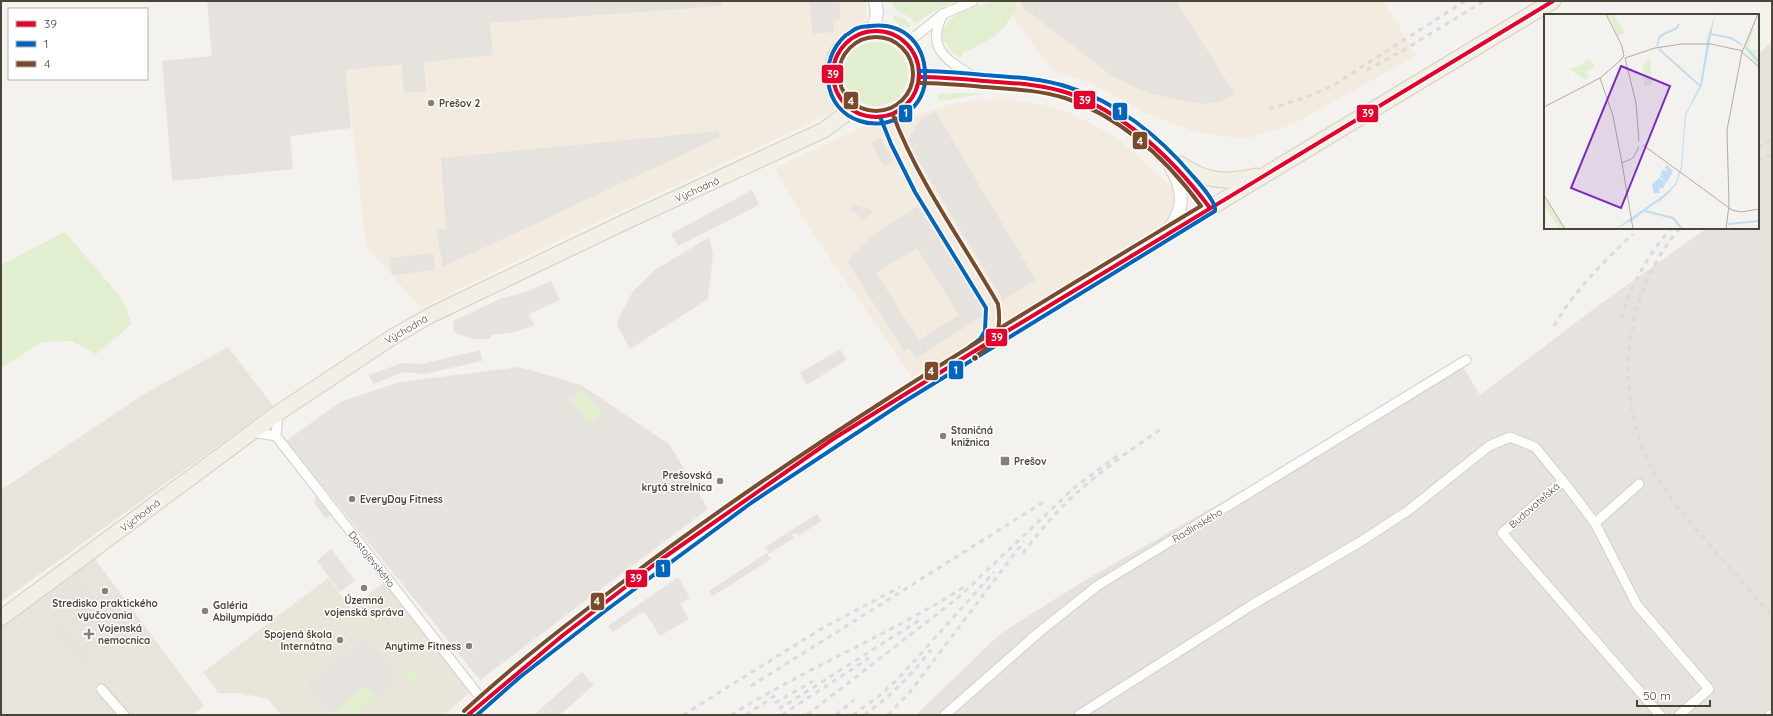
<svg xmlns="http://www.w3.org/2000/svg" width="1773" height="716" viewBox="0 0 1773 716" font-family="Quicksand,sans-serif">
  <rect width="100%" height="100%" fill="#f4f2ee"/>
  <!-- residential -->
  <g fill="#e7e4dc">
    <polygon points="228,347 273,406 1,602 1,490 141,396"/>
    <polygon points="95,559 204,706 192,715 1,715 1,628"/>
  </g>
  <!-- commercial -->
  <g fill="#f3ebdf">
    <polygon points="722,1 867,1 865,22 837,110 542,248 421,308 366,246 346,70 493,55 490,23 722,6"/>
    <polygon points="1001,1 1384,1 1416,56 1293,124 1245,139 1195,132 1142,112 1125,101 1083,80 1053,71"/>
    <polygon points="1003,99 1046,105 1075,115 1116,137 1173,188 1174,202 1165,224 912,378 809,227 774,168 866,125 886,126 951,104 977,100"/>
  </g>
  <!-- industrial -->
  <g fill="#e6e2de">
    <polygon points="207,1 722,1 722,6 490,23 493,55 346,70 351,128 290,136 293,169 172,181 162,61 212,56"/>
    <polygon points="1772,42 1772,715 916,715 1000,634 1082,582 1462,365 1480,395 1599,305 1707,228 1758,228 1758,54"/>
    <polygon points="519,367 581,385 669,444 708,509 480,680 286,441 340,402 400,382"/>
  </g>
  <!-- education -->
  <polygon fill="#eae5da" points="328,578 351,608 388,579 474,689 444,715 281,715 268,699 240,693 218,693 203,672"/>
  <!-- green -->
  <g fill="#e1eecf">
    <polygon points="892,1 956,1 934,11 915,23 909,17 894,8"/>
    <path d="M996,1H1010L1016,4V7C1002,37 992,38 963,53L961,58L952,52L945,41L942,42C940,13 974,7 996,1Z"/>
    <polygon points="892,15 905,19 911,26 907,28 899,26"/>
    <circle cx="876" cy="74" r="32"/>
    <polygon points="961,93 984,94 938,101 938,94"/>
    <polygon points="65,232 122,299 132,324 96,354 72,341 42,342 1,368 1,265"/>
    <polygon points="583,390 602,414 589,424 570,400"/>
    <polygon points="416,666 423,674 409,686 401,677"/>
    <polygon points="365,685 376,698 358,715 339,715 335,711"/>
  </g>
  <!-- parking -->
  <g fill="#e6e3df" fill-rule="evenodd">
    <polygon points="213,1 227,1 232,61 219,65"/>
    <polygon points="809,1 839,1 841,20 833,21 834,32 813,34"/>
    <polygon points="1023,1 1176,1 1235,94 1219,102 1202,104 1151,94 1113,77 1020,5"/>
    <polygon points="423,49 426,91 404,93 400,52"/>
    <polygon points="245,68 246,81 187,87 186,74"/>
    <polygon points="935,111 1036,280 1003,300 907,142 918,122"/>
    <polygon points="719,131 720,137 443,267 436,230 446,229 441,158"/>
    <polygon points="880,137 894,161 884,167 871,143"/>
    <polygon points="752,190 759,205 678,246 671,234"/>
    <polygon points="853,204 870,209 873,214 863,219 850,209"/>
    <path d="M918,206L986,314L916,358L909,348L904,351L847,261L871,236ZM917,248L959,315L919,340L876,273Z"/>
    <polygon points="709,237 713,255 708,299 630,349 617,325 619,318 633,291 655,270"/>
    <polygon points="433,253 435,270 392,275 390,258"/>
    <polygon points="551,281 560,300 529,314 534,325 515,332 492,335 490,339 472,339 454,332 453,321 502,298 529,291"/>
    <polygon points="1703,297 1745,345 1653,428 1642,349"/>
    <polygon points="840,349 846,360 807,385 800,373"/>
    <polygon points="480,350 482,361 424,374 404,372 373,384 369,375 402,363 422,364"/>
    <polygon points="617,455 626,467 575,508 566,497"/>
    <polygon points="386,466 431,525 414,538 370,480"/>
    <polygon points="677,491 691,508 623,561 608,544"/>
    <polygon points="316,496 331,515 326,519 314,503"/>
    <polygon points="817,514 822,521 798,536 796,533 792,535 794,538 769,554 765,547"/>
    <polygon points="432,528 440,537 397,571 389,561"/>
    <polygon points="331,549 355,580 340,592 317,561"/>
    <polygon points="449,549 454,556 450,559 496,616 482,627 445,580 430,591 417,574"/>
    <polygon points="767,553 771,559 713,596 709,591"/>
    <polygon points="1487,573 1567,664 1557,672 1479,579"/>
    <polygon points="678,577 690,598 680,604 689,619 660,636 644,611 613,632 608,626"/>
    <polygon points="77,579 112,623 104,629 77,597 59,612 50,599"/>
    <polygon points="62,629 90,661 86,665 57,633"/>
    <polygon points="367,637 399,678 376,698 365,685 332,713 307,683"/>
    <polygon points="1768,664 1772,669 1772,696 1764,704 1746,683"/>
    <polygon points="582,672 594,685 560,715 534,715"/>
    <polygon points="1724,672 1736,686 1716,704 1706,691 1707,686"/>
  </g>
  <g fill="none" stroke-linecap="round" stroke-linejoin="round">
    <defs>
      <g id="minor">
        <path d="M943,14C924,50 950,62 976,78"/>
        <polyline points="907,43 943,14 973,1"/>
        <polyline points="278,413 276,436 483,701"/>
        <polyline points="252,432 276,436"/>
        <polyline points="1595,523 1639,484"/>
        <polyline points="101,689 124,715"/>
        <polyline points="945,715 1038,633 1097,586 1466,360"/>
        <polyline points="1079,715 1252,605 1360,542 1409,510 1489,446 1510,437 1535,447 1563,481"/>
        <polyline points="1660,715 1502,533 1563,481 1595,523 1637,605 1709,689 1679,715"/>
        <polyline points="1770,715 1772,714"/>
      </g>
      <g id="tertiary">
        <polyline points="873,30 877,13 875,1"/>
        <path d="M1169,229C1185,208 1184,190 1171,168"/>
        <path d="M468,715C510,676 556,641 601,606C792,457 1002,333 1210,208"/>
      </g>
      <g id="primary">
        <circle cx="876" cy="74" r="44"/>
        <path d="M920,77C941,77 962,79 984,81C1012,83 1040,84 1068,93C1126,114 1175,158 1210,208L1553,1"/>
        <path d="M1180,164C1207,182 1225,183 1256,176"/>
        <polyline points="1,618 278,413 391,338 431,315 629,220 824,130 851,110"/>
      </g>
    </defs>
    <!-- minor casing -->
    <use href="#minor" stroke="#d2d0cb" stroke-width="11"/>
    <!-- tertiary casing -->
    <use href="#tertiary" stroke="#d2d0cb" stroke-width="14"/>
    <!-- primary casing -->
    <use href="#primary" stroke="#d6cebb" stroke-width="17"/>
    <!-- minor -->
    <use href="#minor" stroke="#fdfdfc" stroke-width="9"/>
    <!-- tertiary -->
    <use href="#tertiary" stroke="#fdfdfc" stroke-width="12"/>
    <!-- primary -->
    <use href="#primary" stroke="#f2efe6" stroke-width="15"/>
    <!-- rail -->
    <g stroke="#dbdbda" stroke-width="3" stroke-dasharray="5 5" stroke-linecap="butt">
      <polyline points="1367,70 1402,51 1484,1"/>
      <polyline points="1269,109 1304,98 1332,86 1465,1"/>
      <polyline points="1758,148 1772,139"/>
      <polyline points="1758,161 1772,154"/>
      <path d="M1680,228C1619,299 1611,405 1661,484C1675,506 1693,526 1710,545C1731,569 1751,592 1772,616"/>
      <path d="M1621,318C1632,284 1648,255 1671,228"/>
      <path d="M1554,326C1575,290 1603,262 1633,234"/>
      <path d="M1023,553C1034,539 1046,524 1058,511C1089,479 1127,452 1164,427"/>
      <polyline points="751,686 1045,501"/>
      <polyline points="775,703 813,681"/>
      <polyline points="779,709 923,618"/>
      <polyline points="683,715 821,629 900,587"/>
      <path d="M731,715C806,668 889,635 964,587"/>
      <polyline points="746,715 779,693"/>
      <polyline points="782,715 869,658"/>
      <polyline points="807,715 959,597 1075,487 1117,456"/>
      <polyline points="836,715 854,700"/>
      <polyline points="853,715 879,696 898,679 994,572"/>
      <path d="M864,715C890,697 911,675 931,650"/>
      <polyline points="888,715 910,692 1024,541"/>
    </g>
    <defs>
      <g id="bus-1">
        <circle cx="876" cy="74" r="43"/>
        <path d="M920,77C941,77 962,79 984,81C1012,83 1041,84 1068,93C1127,114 1173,159 1210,208"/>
        <polyline points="468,715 562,636 659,561 833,439 986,344 1553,1"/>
      </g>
      <g id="bus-2">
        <path d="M846,35C818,59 822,109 860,121C888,131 923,111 925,81C927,46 906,22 870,26C866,27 862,26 858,28C854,29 851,32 848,34"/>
        <polyline points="881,119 891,144 915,192 986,308 985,331 980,339 969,347"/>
        <path d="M477,715L520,677L605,611L751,503L902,403L1215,211C1217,202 1197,181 1191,174C1159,136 1115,101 1068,87C1041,78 1012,77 984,75C963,73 941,71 920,71"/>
      </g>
      <g id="bus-3">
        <circle cx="876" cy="74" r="37"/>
        <path d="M893,115C919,183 962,241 998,304C1002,330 997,342 975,357"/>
        <path d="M464,711C516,663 572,620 628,578C810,440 1006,324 1201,206C1167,160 1121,117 1065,98C1039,90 1011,89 984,87C962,85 941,83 920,83"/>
      </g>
    </defs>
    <!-- bus-1 casing -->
    <use href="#bus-1" stroke="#fff" stroke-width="7"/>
    <!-- bus-2 casing -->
    <use href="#bus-2" stroke="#fff" stroke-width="7"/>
    <!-- bus-3 casing -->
    <use href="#bus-3" stroke="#fff" stroke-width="7"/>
    <!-- bus-1 -->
    <use href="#bus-1" stroke="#e4002b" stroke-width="4"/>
    <!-- bus-2 -->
    <use href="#bus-2" stroke="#0065bd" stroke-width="4"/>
    <!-- bus-3 -->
    <use href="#bus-3" stroke="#7a4b2a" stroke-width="4"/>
  </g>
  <!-- markers -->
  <g fill="#868178" stroke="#fff" stroke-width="1.5">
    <circle cx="431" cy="103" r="4"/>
    <circle cx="943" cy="436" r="4"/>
    <rect x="1000" y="456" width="10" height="10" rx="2"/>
    <circle cx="720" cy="481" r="4"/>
    <circle cx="352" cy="499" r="4"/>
    <circle cx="364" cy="588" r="4"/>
    <circle cx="105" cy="591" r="4"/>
    <circle cx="205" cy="611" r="4"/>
    <path d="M87 628h4v4h4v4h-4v4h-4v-4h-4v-4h4z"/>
    <circle cx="340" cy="640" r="4"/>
    <circle cx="469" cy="646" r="4"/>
  </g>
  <circle fill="#4b4439" stroke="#fff" stroke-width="1.5" cx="975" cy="358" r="3.5"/>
  <g text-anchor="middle" stroke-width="3" stroke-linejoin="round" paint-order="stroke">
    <!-- poi labels -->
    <g font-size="10" font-weight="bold" fill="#4b4439" stroke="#fff" text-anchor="start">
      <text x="439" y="107">Prešov 2</text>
      <text x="951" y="434">Staničná<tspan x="951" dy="12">knižnica</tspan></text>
      <text x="1014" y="465">Prešov</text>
      <text x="712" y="479" text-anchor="end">Prešovská<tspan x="712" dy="12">krytá strelnica</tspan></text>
      <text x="360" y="503">EveryDay Fitness</text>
      <text x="364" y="604" text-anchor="middle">Územná<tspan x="364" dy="12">vojenská správa</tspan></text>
      <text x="105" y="607" text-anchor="middle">Stredisko praktického<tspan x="105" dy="12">vyučovania</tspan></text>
      <text x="213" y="609">Galéria<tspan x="213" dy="12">Abilympiáda</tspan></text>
      <text x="98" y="632">Vojenská<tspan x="98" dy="12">nemocnica</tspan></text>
      <text x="332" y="638" text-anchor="end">Spojená škola<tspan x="332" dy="12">Internátna</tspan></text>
      <text x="461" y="650" text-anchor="end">Anytime Fitness</text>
    </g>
    <!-- street labels -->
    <g font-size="10" fill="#4b4439" stroke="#fff">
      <text transform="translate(697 189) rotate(-24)" y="4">Východná</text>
      <text transform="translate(406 329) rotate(-30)" y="4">Východná</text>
      <text transform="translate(1534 505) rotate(-41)" y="4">Budovateľská</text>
      <text transform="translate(140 515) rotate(-37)" y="4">Východná</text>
      <text transform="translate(1197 525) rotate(-31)" y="4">Radlinského</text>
      <text transform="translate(372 559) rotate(52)" y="4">Dostojevského</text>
    </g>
  </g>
  <!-- overview -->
  <g transform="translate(1544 14)">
    <rect width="215" height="215" fill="#f4f2ee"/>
    <path d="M64,0H70L80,19L74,22ZM207,14L210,15L204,33L208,38L210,35L213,37L212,40L209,38L213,44L215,40V52L200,35ZM106,43L108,70L100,72L99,52ZM42,45L44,47L47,46L50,53L42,58L45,64L41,66L26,55L41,49ZM0,183L22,215H16L6,201L0,190Z" fill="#e1eecf"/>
    <path d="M171,0L158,71L142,101L138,154L132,171L121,182L89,206L71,215L120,181L131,170L137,153L141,101L156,71L164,22ZM123,151L129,157L123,168L116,163L118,156L124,157L121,154ZM115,164L122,168L119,174H115L116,179H110L108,171Z" fill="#c0ddf1"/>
    <path fill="none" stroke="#c0ddf1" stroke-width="2" d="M167,20L187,24L198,31M113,32L116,22L133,14L135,10M202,33L215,48M115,35L156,72M113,188L127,176M101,197L129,204L138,215M184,210L215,207"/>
    <path fill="none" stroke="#b0aca6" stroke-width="1" d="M62,0L78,32L80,42L77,45M198,38L214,0M56,64L69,102L78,149M55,65L78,45M0,93L56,64M95,127L92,89L81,44L111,34L138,30H167L199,37M99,131L188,196L197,198L215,195M0,181L21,215M89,215L78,149L89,144L95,133M182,215L185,191L183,116L198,38L215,53"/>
    <path fill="#7b2cbf" fill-opacity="0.15" stroke="#7b2cbf" stroke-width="2" d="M77,52L126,72L77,194L27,174Z"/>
    <rect width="215" height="215" fill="none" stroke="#4b4439" stroke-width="2"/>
  </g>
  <g stroke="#fff" stroke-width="1.5">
    <rect x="821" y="64" width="23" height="20" rx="4" fill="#e4002b"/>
    <rect x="1073" y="90" width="23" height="20" rx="4" fill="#e4002b"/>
    <rect x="843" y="91" width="16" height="19" rx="4" fill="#7a4b2a"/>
    <rect x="1112" y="102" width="16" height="19" rx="4" fill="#0065bd"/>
    <rect x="1356" y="104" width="23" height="19" rx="4" fill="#e4002b"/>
    <rect x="898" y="104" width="15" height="19" rx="4" fill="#0065bd"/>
    <rect x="1132" y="131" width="16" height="19" rx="4" fill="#7a4b2a"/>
    <rect x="985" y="328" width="23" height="19" rx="4" fill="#e4002b"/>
    <rect x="948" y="360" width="16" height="20" rx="4" fill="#0065bd"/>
    <rect x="924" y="361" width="15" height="20" rx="4" fill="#7a4b2a"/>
    <rect x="655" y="559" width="16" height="19" rx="4" fill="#0065bd"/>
    <rect x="625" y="569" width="23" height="19" rx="4" fill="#e4002b"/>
    <rect x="590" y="592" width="15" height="19" rx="4" fill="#7a4b2a"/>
  </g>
  <g font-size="11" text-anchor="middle" font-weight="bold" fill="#fff">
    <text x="833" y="78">39</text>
    <text x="1085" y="104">39</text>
    <text x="851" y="105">4</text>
    <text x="1120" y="115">1</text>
    <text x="1368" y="117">39</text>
    <text x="906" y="117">1</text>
    <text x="1140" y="145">4</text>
    <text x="997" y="341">39</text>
    <text x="956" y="374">1</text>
    <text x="931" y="375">4</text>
    <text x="663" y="572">1</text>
    <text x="636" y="582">39</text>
    <text x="597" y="605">4</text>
  </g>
  <!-- border -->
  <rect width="1773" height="716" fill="none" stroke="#4b4439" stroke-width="4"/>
  <!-- legend -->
  <rect x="8" y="8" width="140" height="72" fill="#ffffff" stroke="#b7b4b0"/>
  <rect x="16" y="21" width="20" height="6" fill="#e4002b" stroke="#b7b4b0"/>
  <text x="44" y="28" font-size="12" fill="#4b4439">39</text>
  <rect x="16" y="41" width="20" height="6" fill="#0065bd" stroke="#b7b4b0"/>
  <text x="44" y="48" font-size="12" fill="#4b4439">1</text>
  <rect x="16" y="61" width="20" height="6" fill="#7a4b2a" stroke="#b7b4b0"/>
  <text x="44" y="68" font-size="12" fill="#4b4439">4</text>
  <!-- scale -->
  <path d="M1637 700v6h73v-6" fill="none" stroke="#4b4439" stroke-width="2"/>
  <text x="1643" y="700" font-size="12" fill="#4b4439" stroke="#ffffff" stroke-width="3" paint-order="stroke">50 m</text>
</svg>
